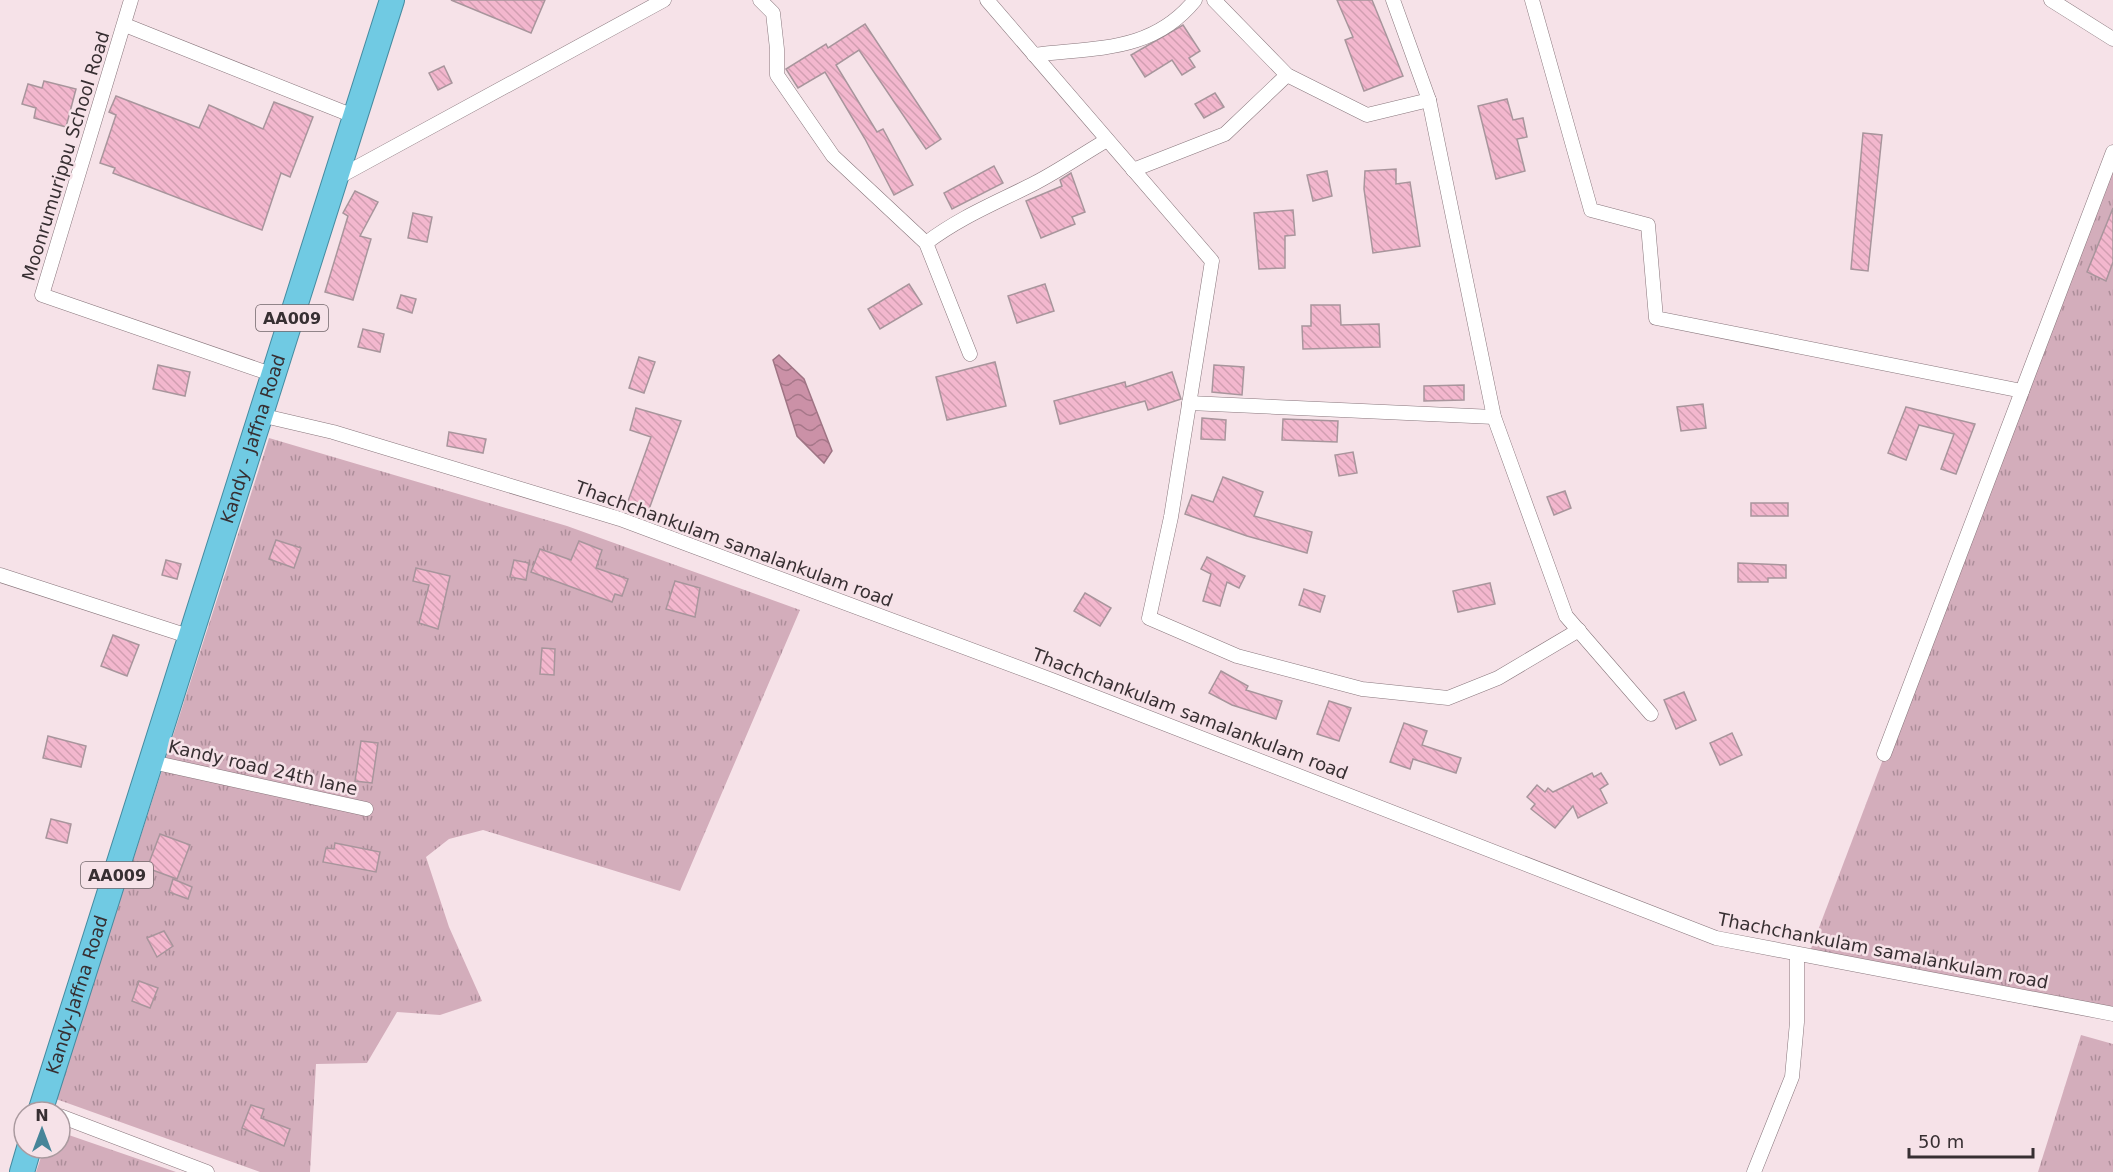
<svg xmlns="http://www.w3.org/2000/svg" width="2113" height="1172" viewBox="0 0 2113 1172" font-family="'DejaVu Sans',sans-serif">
  <defs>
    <pattern id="grass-tufts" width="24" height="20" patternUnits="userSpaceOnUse" patternTransform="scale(1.5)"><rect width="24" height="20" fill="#d3adbb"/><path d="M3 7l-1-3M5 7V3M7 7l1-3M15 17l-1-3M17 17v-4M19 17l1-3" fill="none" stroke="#ac8d99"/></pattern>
    <pattern id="water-waves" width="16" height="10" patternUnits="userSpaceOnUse" patternTransform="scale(1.5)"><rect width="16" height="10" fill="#cb91a7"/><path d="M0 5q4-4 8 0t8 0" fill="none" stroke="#a67789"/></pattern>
    <pattern id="building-back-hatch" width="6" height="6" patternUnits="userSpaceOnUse" patternTransform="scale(1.5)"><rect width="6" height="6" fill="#f3b7ce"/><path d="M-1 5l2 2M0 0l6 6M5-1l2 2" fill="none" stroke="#d19eb1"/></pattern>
  </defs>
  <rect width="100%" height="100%" fill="#f6e2e8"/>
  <!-- grass -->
  <g fill="url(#grass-tufts)">
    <polygon points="2113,154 2113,1008 1809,954"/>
    <polygon points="269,438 567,526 800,610 680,891 483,830 449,839 426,857 449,927 482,1001 440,1015 397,1012 367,1063 316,1064 310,1172 260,1172 56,1099"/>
    <polygon points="2081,1035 2113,1044 2113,1172 2038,1172"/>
    <polygon points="60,1132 176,1172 36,1172 44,1148 60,1148"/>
  </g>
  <!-- water -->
  <polygon fill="url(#water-waves)" stroke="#9f7484" stroke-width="1.5" points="779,355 804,379 832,451 824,463 797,436 773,360"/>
  <!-- building -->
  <g fill="url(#building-back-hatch)" stroke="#a8959c" stroke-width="1.5">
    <polygon points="451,0 545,0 531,33"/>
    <polygon points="1337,0 1372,0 1403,76 1364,91 1345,40 1353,37"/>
    <polygon points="865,24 941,139 926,149 859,50 836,65 877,132 883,129 913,185 894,195 865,139 825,72 798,88 786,69 826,44 828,48"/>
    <polygon points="1183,25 1200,51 1189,58 1195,67 1182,75 1172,60 1145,77 1131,55"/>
    <polygon points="444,66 452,83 438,90 429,73"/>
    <polygon points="44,81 76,89 66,127 34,118 36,108 22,104 28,84 42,88"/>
    <polygon points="1215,93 1224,107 1204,118 1195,104"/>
    <polygon points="116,96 199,128 209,105 263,129 274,102 313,117 290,177 281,173 262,230 113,173 115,168 100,163 116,115 109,112"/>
    <polygon points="1507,99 1513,120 1523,118 1527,137 1517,139 1525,171 1496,179 1478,106"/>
    <polygon points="1863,133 1882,135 1868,271 1851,269"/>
    <polygon points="994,166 1003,183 952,209 944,193"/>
    <polygon points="1396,169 1396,184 1410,182 1420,246 1373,253 1364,189 1365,171"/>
    <polygon points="1327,171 1332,196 1313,201 1307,175"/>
    <polygon points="1071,173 1085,212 1072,217 1075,224 1041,238 1026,201 1062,186 1060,180"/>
    <polygon points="355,191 378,202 360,236 371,239 353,300 325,292 348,216 343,213"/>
    <polygon points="2113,208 2113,262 2106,281 2087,272"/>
    <polygon points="1293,210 1295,235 1285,236 1285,268 1259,269 1254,213"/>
    <polygon points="413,213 432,217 427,242 408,238"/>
    <polygon points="909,284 922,304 880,329 868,309"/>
    <polygon points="1045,284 1054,311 1017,323 1008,296"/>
    <polygon points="401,295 416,299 412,313 397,308"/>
    <polygon points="1311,305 1340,305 1341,325 1379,324 1380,347 1303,349 1302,326 1311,326"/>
    <polygon points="363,329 384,334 380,352 358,347"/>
    <polygon points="639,357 655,362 644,393 629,388"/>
    <polygon points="995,362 1006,406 947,420 936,377"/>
    <polygon points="158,365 190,372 185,396 153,389"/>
    <polygon points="1214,365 1244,367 1242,395 1212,392"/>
    <polygon points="1172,372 1181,399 1148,410 1145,401 1060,424 1054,401 1125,382 1126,387"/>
    <polygon points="1464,385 1464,400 1424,401 1424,386"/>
    <polygon points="1703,404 1706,428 1681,431 1677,407"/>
    <polygon points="1906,407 1975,424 1956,474 1941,469 1954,434 1919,425 1906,460 1888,453"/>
    <polygon points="636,408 681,421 648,512 627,504 651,437 630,430"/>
    <polygon points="1202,418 1226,420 1225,440 1201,439"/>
    <polygon points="1283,419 1338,421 1337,442 1282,440"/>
    <polygon points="449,432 486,439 483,453 447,446"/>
    <polygon points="1353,452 1357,473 1339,476 1335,455"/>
    <polygon points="1223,477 1263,492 1254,516 1312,532 1307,553 1247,536 1185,514 1192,495 1213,502"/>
    <polygon points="1565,491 1571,508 1554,515 1547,497"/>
    <rect x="1751" y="503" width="37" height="13"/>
    <polygon points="276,540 301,548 294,568 269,559"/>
    <polygon points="579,541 602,550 596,568 628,579 622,596 615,594 612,602 531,572 540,549 571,560"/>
    <polygon points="1207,557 1245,576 1239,588 1227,582 1220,606 1203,601 1211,574 1201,569"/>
    <polygon points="166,560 181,564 177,579 162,575"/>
    <polygon points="514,560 529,563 526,580 510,577"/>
    <polygon points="1738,563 1786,565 1786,578 1768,578 1768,582 1738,582"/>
    <polygon points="416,568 450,576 438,629 419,623 429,585 413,581"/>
    <polygon points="675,581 700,588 695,617 666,609"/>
    <polygon points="1490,583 1495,604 1458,612 1453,591"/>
    <polygon points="1304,589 1325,596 1320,612 1299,605"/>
    <polygon points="1085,593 1111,608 1100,626 1074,611"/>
    <polygon points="113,635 139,645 127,676 101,666"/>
    <polygon points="542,648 555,649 554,675 540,674"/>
    <polygon points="1221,671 1248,686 1246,690 1282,701 1276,719 1232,705 1209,693"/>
    <polygon points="1684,692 1696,720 1676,729 1664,700"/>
    <polygon points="1329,701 1351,708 1339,741 1317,734"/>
    <polygon points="1404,723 1427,731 1422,745 1461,758 1456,773 1413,759 1410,769 1390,762"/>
    <polygon points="1732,733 1742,755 1720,765 1710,743"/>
    <polygon points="48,736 86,746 81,767 43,758"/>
    <polygon points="361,741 378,743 372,783 355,781"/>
    <polygon points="1592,773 1594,777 1601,773 1608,784 1600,789 1607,803 1578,818 1573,806 1555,828 1531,809 1535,804 1527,797 1537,785 1545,792 1548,788 1553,792"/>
    <polygon points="51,819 71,824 67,843 46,838"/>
    <polygon points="160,834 190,845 177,879 147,868"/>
    <polygon points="335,843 380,852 376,872 323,862 326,848 334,849"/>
    <polygon points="173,879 192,887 188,899 169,892"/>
    <polygon points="164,931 173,946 157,957 147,938"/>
    <polygon points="139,981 158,988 150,1008 132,1001"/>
    <polygon points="251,1105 264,1109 261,1118 290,1129 284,1146 242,1128"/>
  </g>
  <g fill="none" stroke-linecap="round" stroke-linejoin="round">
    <defs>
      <g id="minor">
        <polyline points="131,0 42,295 274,375"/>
        <polyline points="760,0 773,13 777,49 777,75 833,156 926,243 970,354"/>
        <polyline points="987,0 1212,261 1171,517 1149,618 1237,656 1362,689 1448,698 1498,678 1579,630"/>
        <polyline points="1214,0 1287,75 1367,115 1429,100"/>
        <polyline points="1393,0 1429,100 1494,417 1566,616 1651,714"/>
        <polyline points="1532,0 1591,210 1648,225 1656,318 2022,391"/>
        <polyline points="2051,0 2113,39"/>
        <polyline points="125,25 356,117"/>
        <path d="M1034,55C1095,47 1152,53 1195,0"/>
        <polyline points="1133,170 1225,134 1287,75"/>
        <polyline points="337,178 664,0"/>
        <path d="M926,243C962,216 996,203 1035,183C1060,170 1083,154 1107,140"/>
        <polyline points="1189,403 1494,417"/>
        <polyline points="260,415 333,432 620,519 1052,680 1716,938 2113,1014"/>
        <polyline points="0,575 191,637"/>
        <polyline points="1884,754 2113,152"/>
        <polyline points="152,762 366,809"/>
        <polyline points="60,1116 207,1172"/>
        <polyline points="1754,1172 1792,1077 1797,1022 1797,954"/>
      </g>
      <g id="trunk">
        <path id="s1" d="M40,1112L392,0"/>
        <polyline points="22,1172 29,1148"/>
      </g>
    </defs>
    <!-- minor casing -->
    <use href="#minor" stroke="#88767c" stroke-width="15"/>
    <!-- trunk casing -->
    <use href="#trunk" stroke="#458ba0" stroke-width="26"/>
    <!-- minor -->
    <use href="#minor" stroke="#fff" stroke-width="14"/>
    <!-- trunk -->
    <use href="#trunk" stroke="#70cae3" stroke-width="24"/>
  </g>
  <g text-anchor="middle" stroke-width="5" stroke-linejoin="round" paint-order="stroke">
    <!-- shield labels -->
    <g fill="#f6e2e8" stroke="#706569" stroke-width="1.5">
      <rect x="256" y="305" width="72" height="26" rx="4.5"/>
      <rect x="81" y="862" width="72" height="26" rx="4.5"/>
    </g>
    <g font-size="16" font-weight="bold" fill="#372f32">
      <text x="292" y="324">AA009</text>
      <text x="117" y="881">AA009</text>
    </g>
    <!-- street labels -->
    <g font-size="18" fill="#372f32" stroke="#f6e2e8">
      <text transform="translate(66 156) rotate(-73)" y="6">Moonrumurippu School Road</text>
      <text dy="6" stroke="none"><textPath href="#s1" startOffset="706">Kandy - Jaffna Road</textPath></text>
      <text transform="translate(734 544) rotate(20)" y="6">Thachchankulam samalankulam road</text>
      <text transform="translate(1190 714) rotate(21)" y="6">Thachchankulam samalankulam road</text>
      <text transform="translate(263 768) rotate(13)" y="6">Kandy road 24th lane</text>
      <text transform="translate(1883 951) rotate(11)" y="6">Thachchankulam samalankulam road</text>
      <text dy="6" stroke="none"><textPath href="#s1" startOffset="123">Kandy-Jaffna Road</textPath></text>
    </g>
  </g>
  <!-- north arrow -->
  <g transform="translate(42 1130)"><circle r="28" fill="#f6e2e8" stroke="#aa9a9f" stroke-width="1.5"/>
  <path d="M0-4.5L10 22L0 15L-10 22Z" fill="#468599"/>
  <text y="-9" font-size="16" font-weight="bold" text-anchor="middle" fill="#372f32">N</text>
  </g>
  <!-- scale -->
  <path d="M1909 1148v9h124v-9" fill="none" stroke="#372f32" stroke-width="3"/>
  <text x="1918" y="1148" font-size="18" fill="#372f32" stroke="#f6e2e8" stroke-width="4.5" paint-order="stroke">50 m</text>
</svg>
